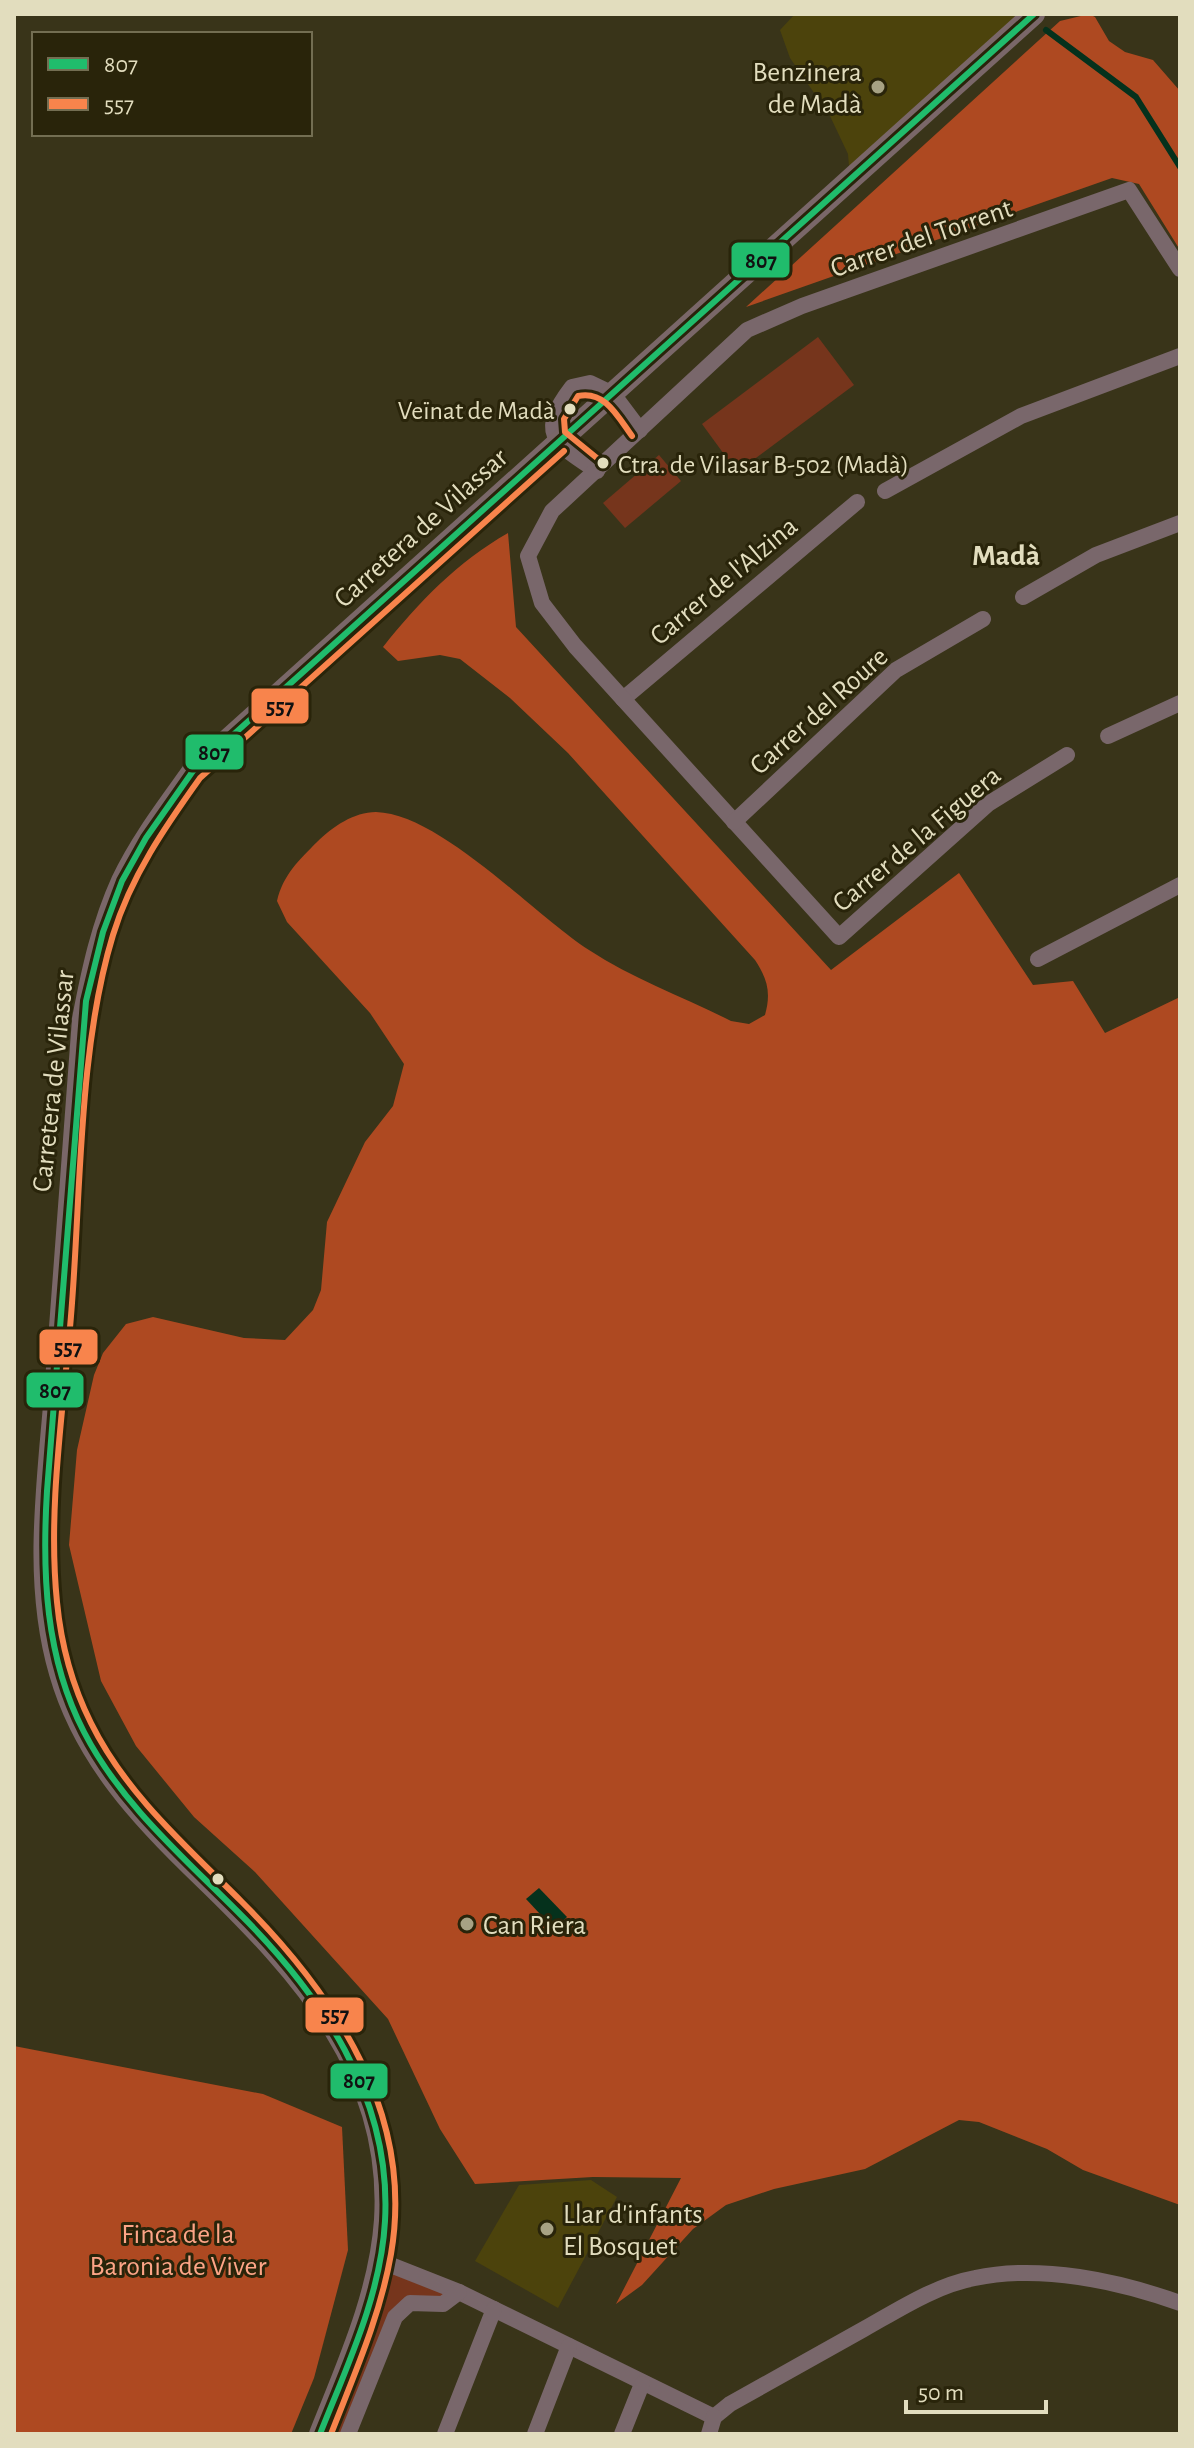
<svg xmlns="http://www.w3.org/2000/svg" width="1194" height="2448" viewBox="0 0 1194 2448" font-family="'Alegreya Sans',sans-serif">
  <rect width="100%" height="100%" fill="#393419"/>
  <!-- built -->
  <g fill="#4c430c">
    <polygon points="795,14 1022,14 850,178 848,154 830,116 790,58 780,30"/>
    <polygon points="591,2180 617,2197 558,2308 475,2261 519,2185"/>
  </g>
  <!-- green -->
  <g fill="#76351c">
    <polygon points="818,337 854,385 737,472 702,424"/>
    <polygon points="659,455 681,481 625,528 603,503"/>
    <polygon points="381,2263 459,2292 410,2303 348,2434 324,2434"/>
  </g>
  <!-- forest -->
  <g fill="#ae4921">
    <polygon points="1089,14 1095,17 1109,41 1125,52 1153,60 1180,91 1180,250 1139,184 1112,178 746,307 1060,21"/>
    <path d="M508,533L516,627L831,970L959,873L1033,985L1073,981L1105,1033L1180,997V2205L1083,2170L1047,2149L979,2122L959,2120L865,2169L774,2189L726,2205L693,2229L642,2285L616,2304L681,2178L593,2177L475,2184L440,2129L388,2019L255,1872L194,1817L136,1746L101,1681L69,1545L77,1450L94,1375L103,1353L126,1324L153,1317L244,1338L285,1340L313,1310L321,1290L327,1222L365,1142L393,1106L404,1064L370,1013L287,922L277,901C283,875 299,860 317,842C332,827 354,812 376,812C441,814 534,915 589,950C633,979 684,997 731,1021L749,1024L765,1015C771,993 768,980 755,960L568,753L510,698L460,659L440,655L398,661L383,647C419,602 457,562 508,533Z"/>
    <polygon points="14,2046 263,2094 342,2127 348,2250 314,2378 291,2434 14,2434"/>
  </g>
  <!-- water -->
  <polygon fill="#05311c" points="539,1888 567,1917 554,1929 526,1899"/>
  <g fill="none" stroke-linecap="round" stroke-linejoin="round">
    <!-- stream -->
    <polyline stroke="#05311c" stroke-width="6" points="1046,30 1136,97 1180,167"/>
    <!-- street -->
    <g stroke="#79676b" stroke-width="16">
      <path d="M597,471C555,443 536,434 572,387L590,383L613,394L640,430"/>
      <polyline points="885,491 1021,416 1180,356"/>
      <polyline points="1023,597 1096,555 1180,523"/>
      <polyline points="623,699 857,502"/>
      <polyline points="1108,736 1180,703"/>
      <polyline points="1067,755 988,804 839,937 575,646 542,603 528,556 552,511 747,330 802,306 1129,190 1180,269"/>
      <polyline points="734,822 896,670 983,619"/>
      <polyline points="1038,959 1180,885"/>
      <polyline points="378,2260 459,2292 714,2417"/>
      <path d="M714,2417L730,2404C775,2379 819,2354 864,2329C898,2310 936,2285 975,2278C1041,2264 1118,2281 1180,2303"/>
      <polyline points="348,2434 395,2317 410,2303 443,2304 459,2292"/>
      <polyline points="445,2434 494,2309"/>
      <polyline points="535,2434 569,2346"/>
      <polyline points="622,2434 642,2384"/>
      <polyline points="709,2434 714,2417"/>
    </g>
    <!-- secondary -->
    <path stroke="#7a6769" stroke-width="22" d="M320,2434C347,2366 380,2294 385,2220C394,2073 302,1973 204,1878C142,1819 84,1757 60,1673C32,1578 49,1477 56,1381C65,1261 74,1140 83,1019C92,972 102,925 122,881C141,841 168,806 193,771L1034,14"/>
    <defs>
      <path id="bus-1" d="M320,2434C347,2366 381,2295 385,2221C392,2097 321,1994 236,1910C181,1855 120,1802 84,1732C45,1657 42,1573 47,1491L86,1001L103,932L122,881L146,838L193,771L1034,14"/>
      <g id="bus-2">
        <path d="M603,463L565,432L564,419L578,396C605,390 618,417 632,436"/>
        <path d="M331,2434C354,2375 380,2317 391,2254C415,2115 336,1996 242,1902C187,1847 126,1794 91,1723C72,1685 61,1644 57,1602C47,1504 65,1401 72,1303C81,1186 79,1046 113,935C131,876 165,827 200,778L564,451"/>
      </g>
    </defs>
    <!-- bus-1 casing -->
    <use href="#bus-1" stroke="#29240a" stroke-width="12"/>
    <!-- bus-2 casing -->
    <use href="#bus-2" stroke="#29240a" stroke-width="12"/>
    <!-- bus-1 -->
    <use href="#bus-1" stroke="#20bc6c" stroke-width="6"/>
    <!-- bus-2 -->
    <use href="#bus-2" stroke="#f8844c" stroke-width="6"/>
  </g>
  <!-- markers -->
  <g fill="#a7a284" stroke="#29240a" stroke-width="3">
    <circle cx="878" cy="87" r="8"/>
    <circle cx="467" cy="1924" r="8"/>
    <circle cx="547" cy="2229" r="8"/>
  </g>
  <g fill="#e2ddbe" stroke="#29240a" stroke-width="3">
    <circle cx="570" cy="409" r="7"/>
    <circle cx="603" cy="463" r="7"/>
    <circle cx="218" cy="1879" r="7"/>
  </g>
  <g text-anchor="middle" stroke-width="6" stroke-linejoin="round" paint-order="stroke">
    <!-- bus labels -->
    <g font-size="26" fill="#e2ddbe" stroke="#29240a" text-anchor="end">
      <text x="555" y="419">Veïnat de Madà</text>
      <text x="618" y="473" text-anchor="start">Ctra. de Vilasar B-502 (Madà)</text>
    </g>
    <!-- poi labels -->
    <g font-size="28" fill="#e2ddbe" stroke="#29240a" text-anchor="start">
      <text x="862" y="81" text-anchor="end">Benzinera<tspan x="862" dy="32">de Madà</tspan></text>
      <text x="483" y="1934">Can Riera</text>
      <text x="563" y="2223">Llar d'infants<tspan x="563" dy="32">El Bosquet</tspan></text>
    </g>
    <!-- street labels -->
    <g font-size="28" fill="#e2ddbe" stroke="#29240a">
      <text transform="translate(921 237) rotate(-19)" y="10">Carrer del Torrent</text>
      <text transform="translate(420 527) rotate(-42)" y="10">Carretera de Vilassar</text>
      <text transform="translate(723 580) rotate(-40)" y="10">Carrer de l'Alzina</text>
      <text transform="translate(818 710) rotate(-42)" y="10">Carrer del Roure</text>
      <text transform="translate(916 838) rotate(-40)" y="10">Carrer de la Figuera</text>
      <text transform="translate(52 1081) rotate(-84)" y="10">Carretera de Vilassar</text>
    </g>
    <!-- park labels -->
    <g font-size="28" fill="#fda587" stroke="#29240a">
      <text x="178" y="2243">Finca de la<tspan x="178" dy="32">Baronia de Viver</tspan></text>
    </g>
    <!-- neighbourhood labels -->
    <g font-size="30" font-weight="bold" fill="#e2ddbe" stroke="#29240a">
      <text x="1006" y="565">Madà</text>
    </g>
  </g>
  <g stroke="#29240a" stroke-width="3">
    <rect x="730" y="241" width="61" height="38" rx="8" fill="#20bc6c"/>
    <rect x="250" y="687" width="60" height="38" rx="8" fill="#f8844c"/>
    <rect x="184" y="733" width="61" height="38" rx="8" fill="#20bc6c"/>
    <rect x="38" y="1328" width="61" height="38" rx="8" fill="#f8844c"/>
    <rect x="25" y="1371" width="60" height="38" rx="8" fill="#20bc6c"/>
    <rect x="304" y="1996" width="61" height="38" rx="8" fill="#f8844c"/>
    <rect x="329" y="2062" width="60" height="38" rx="8" fill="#20bc6c"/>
  </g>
  <g font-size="22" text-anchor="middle" font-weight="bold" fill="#111">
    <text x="761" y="268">807</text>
    <text x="280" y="714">557</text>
    <text x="214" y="760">807</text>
    <text x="68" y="1355">557</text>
    <text x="55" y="1398">807</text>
    <text x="335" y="2022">557</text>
    <text x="359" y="2088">807</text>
  </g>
  <!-- border -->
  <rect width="1194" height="2448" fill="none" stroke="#e2ddbe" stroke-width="32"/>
  <!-- legend -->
  <rect x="32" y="32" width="280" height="104" fill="#29240a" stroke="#736e52" stroke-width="2"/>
  <rect x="48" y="58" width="40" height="12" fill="#20bc6c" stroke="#736e52" stroke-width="2"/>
  <text x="104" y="72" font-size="24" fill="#e2ddbe">807</text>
  <rect x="48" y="98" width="40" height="12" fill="#f8844c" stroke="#736e52" stroke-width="2"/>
  <text x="104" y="112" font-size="24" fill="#e2ddbe">557</text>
  <!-- scale -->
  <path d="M906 2400v12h140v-12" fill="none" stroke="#e2ddbe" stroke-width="4"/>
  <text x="918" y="2400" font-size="24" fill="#e2ddbe" stroke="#29240a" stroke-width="6" paint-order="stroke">50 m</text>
</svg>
